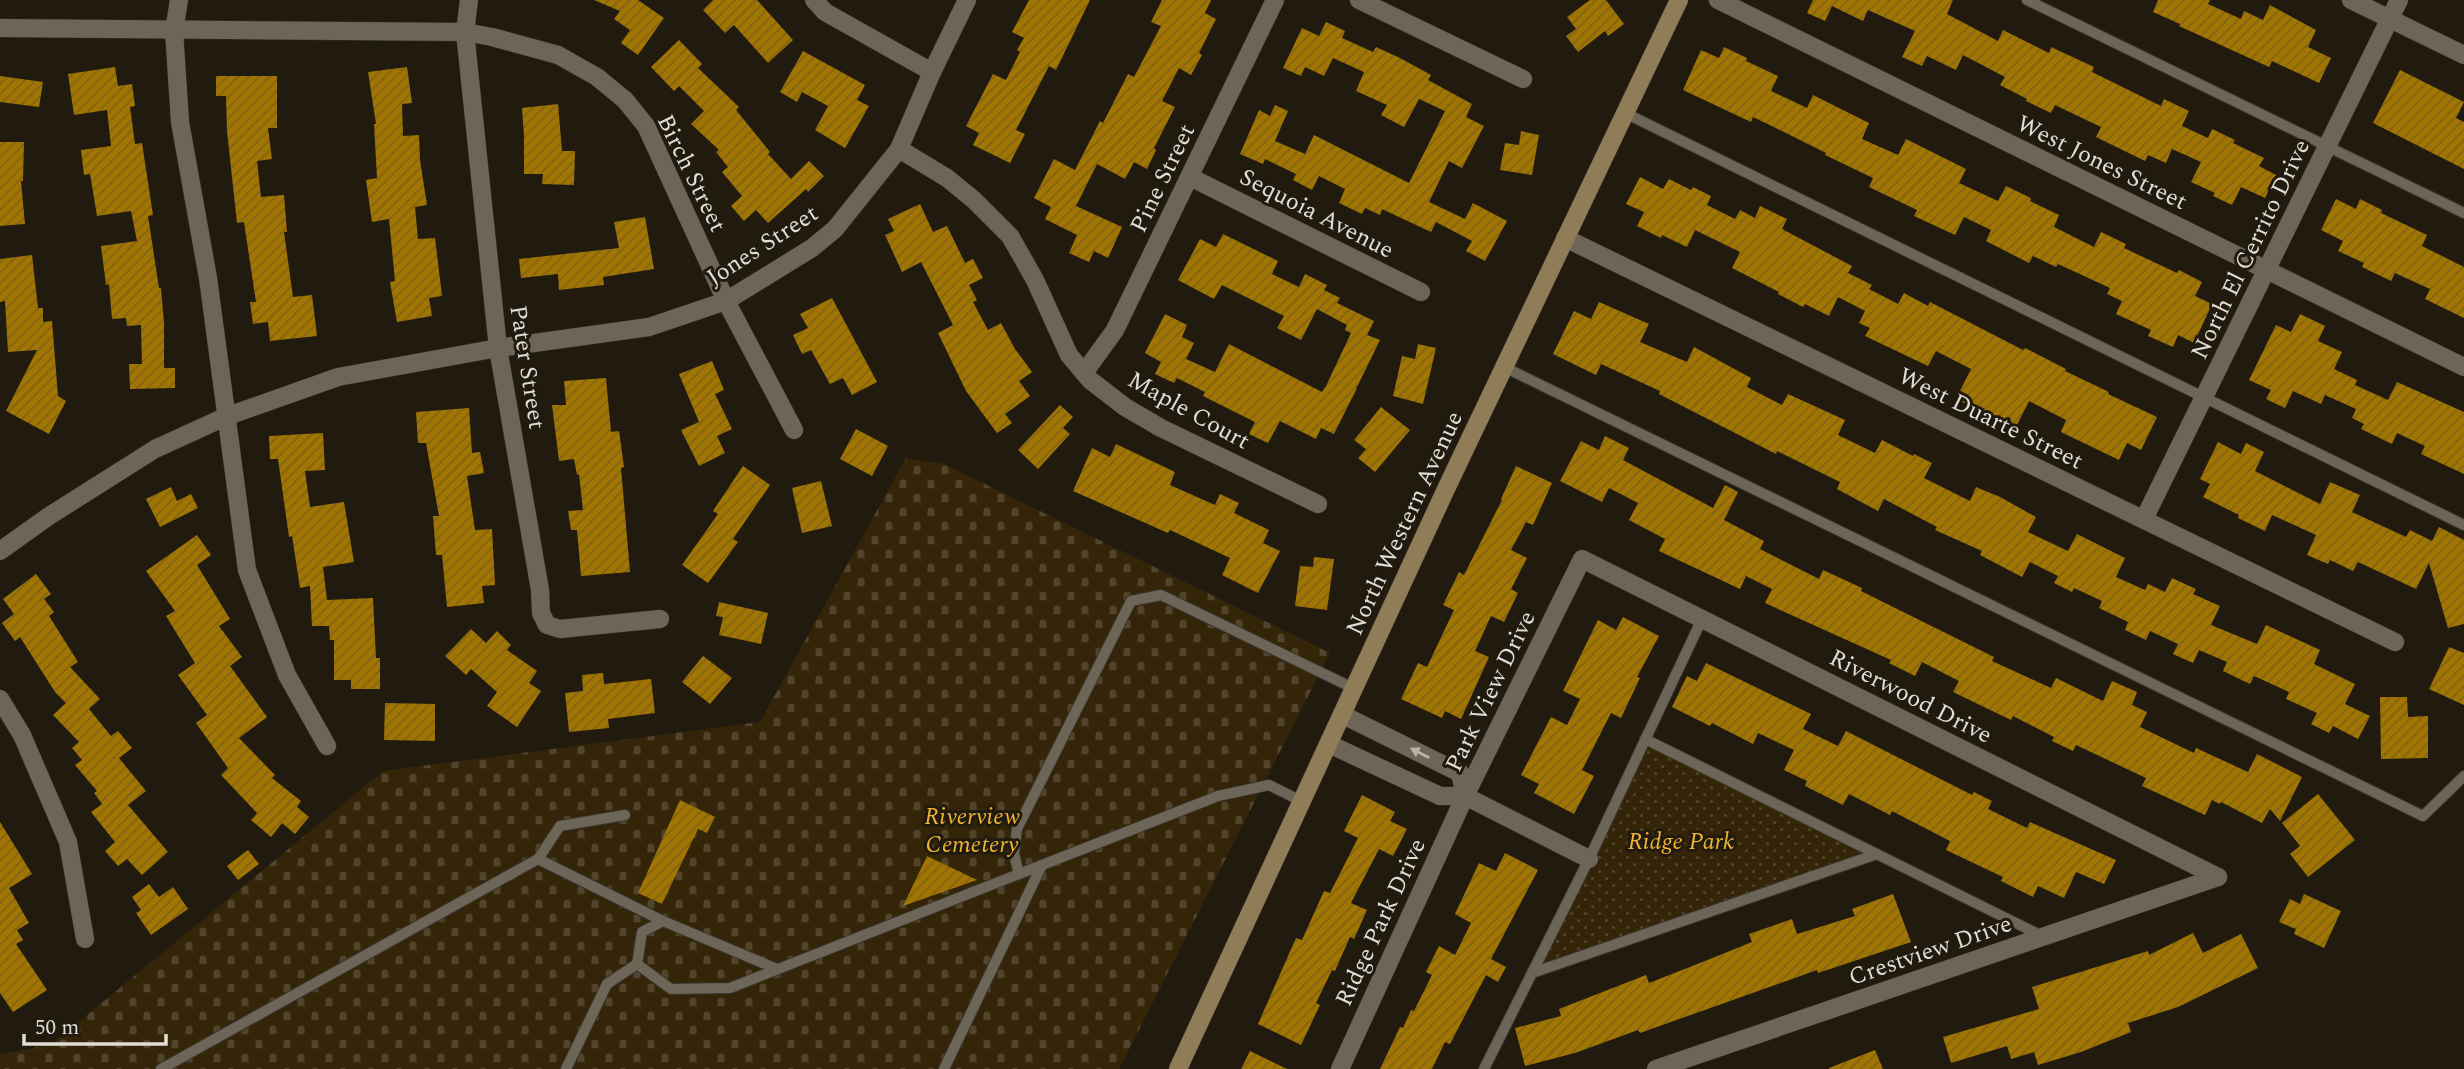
<svg xmlns="http://www.w3.org/2000/svg" width="2464" height="1069" viewBox="0 0 2464 1069" font-family="Spectral,serif">
  <defs>
    <pattern id="cemetery-stones" width="16" height="16" patternUnits="userSpaceOnUse" patternTransform="scale(1.75)"><rect width="16" height="16" fill="#342508"/><path d="M2 7V4a2 2 0 0 1 4 0v3zM10 15v-3a2 2 0 0 1 4 0v3z" fill="#51442b"/></pattern>
    <pattern id="park-dots" width="8" height="8" patternUnits="userSpaceOnUse" patternTransform="scale(1.75)"><rect width="8" height="8" fill="#342508"/><path d="M2 2h.1M6 6h.1" fill="none" stroke="#51442b" stroke-width="1.8" stroke-linecap="round"/></pattern>
    <pattern id="building-hatch" width="6" height="6" patternUnits="userSpaceOnUse" patternTransform="scale(1.75)"><rect width="6" height="6" fill="#a17502"/><path d="M-1 1l2-2M0 6l6-6M5 7l2-2" fill="none" stroke="#806318"/></pattern>
  </defs>
  <rect width="100%" height="100%" fill="#211a0f"/>
  <!-- cemetery -->
  <polygon fill="url(#cemetery-stones)" points="906,458 944,464 1330,653 1119,1069 0,1069 0,1055 52,1044 383,771 760,722"/>
  <!-- park -->
  <polygon fill="url(#park-dots)" points="1645,739 1877,854 1532,973"/>
  <!-- building -->
  <g fill="url(#building-hatch)">
    <polygon points="594,0 638,0 664,18 638,55 621,43 630,30 614,19 620,11"/>
    <polygon points="713,0 757,0 793,40 768,63 734,25 725,33 703,10"/>
    <polygon points="1029,0 1090,0 1056,70 1049,66 1016,130 1025,134 1010,163 973,145 979,133 966,126 993,74 1006,80 1020,52 1017,50 1024,38 1012,32"/>
    <polygon points="1162,0 1211,0 1205,13 1216,19 1199,53 1202,55 1191,75 1179,68 1162,101 1175,107 1154,148 1156,150 1147,169 1134,162 1125,179 1097,164 1076,206 1122,227 1108,258 1094,251 1089,262 1069,253 1077,235 1045,219 1051,207 1034,198 1054,159 1075,170 1100,121 1103,123 1128,74 1134,77 1161,26 1151,22"/>
    <polygon points="1590,0 1606,0 1624,24 1608,36 1605,31 1578,52 1566,36 1576,29 1567,17"/>
    <polygon points="1813,0 1953,0 1947,14 1998,41 2003,30 2049,53 2051,47 2094,67 2092,72 2161,106 2164,99 2189,111 2182,126 2208,138 2212,129 2235,140 2233,143 2264,158 2259,166 2276,175 2265,198 2241,187 2232,205 2213,196 2215,193 2191,182 2201,162 2172,149 2166,163 2148,155 2145,161 2096,137 2101,127 2055,105 2051,113 2026,101 2027,99 2000,85 2005,77 1963,55 1956,70 1927,56 1922,66 1902,57 1915,31 1868,10 1863,21 1832,6 1825,21 1807,13"/>
    <polygon points="2158,0 2210,0 2208,4 2241,19 2244,11 2263,20 2270,5 2316,30 2308,47 2331,58 2319,83 2272,61 2269,67 2179,26 2180,24 2153,12"/>
    <polygon points="1326,22 1345,31 1342,38 1373,52 1376,47 1400,58 1431,75 1428,80 1472,104 1466,117 1484,126 1462,168 1449,161 1429,202 1465,219 1473,203 1507,221 1485,261 1466,251 1472,241 1436,222 1431,232 1382,209 1380,215 1365,208 1362,214 1339,203 1345,189 1319,176 1312,190 1293,180 1296,174 1265,159 1263,164 1240,154 1259,110 1270,116 1275,105 1288,111 1275,141 1305,154 1314,135 1409,183 1445,111 1419,99 1404,127 1381,115 1387,105 1356,91 1364,72 1333,58 1324,76 1305,67 1301,76 1283,68 1302,28 1319,36"/>
    <polygon points="679,40 702,64 698,68 739,107 736,110 770,152 768,154 791,179 809,161 824,176 808,192 806,189 768,223 756,210 744,221 731,206 742,196 722,172 728,167 716,152 719,150 691,124 704,111 679,86 674,91 651,67"/>
    <polygon points="1724,47 1747,58 1746,61 1778,76 1771,91 1807,108 1813,95 1869,123 1862,139 1898,155 1906,139 1966,169 1959,183 1998,201 2006,186 2031,198 2030,201 2059,215 2054,227 2094,247 2101,232 2126,244 2124,248 2177,273 2179,270 2202,282 2195,296 2212,304 2194,343 2178,335 2173,347 2148,336 2151,330 2116,314 2122,301 2107,294 2110,288 2058,264 2056,267 2033,256 2029,263 1986,241 1991,230 1964,217 1955,235 1914,216 1917,210 1869,187 1873,178 1825,155 1826,153 1780,130 1753,117 1751,122 1683,90 1701,50 1719,58"/>
    <polygon points="803,51 865,85 857,100 869,106 845,148 815,130 828,106 802,92 797,102 780,92"/>
    <polygon points="115,67 118,86 132,84 135,106 130,107 135,144 142,143 153,215 148,216 159,288 161,288 164,323 164,368 175,368 175,388 130,389 129,364 142,364 141,325 127,326 126,318 112,319 109,284 106,285 101,246 137,241 131,211 97,216 90,174 84,175 81,150 111,146 107,110 74,115 68,74"/>
    <polygon points="407,67 412,103 402,104 403,136 419,135 420,160 427,205 415,207 418,239 435,238 442,296 429,298 432,316 397,322 390,282 395,281 389,219 372,222 366,180 377,178 374,124 376,124 368,72"/>
    <polygon points="2400,70 2464,102 2456,118 2464,122 2464,169 2373,123"/>
    <polygon points="0,76 43,82 39,107 0,102"/>
    <polygon points="216,76 277,76 277,128 268,128 272,159 257,161 261,197 284,195 287,232 284,232 293,297 312,295 317,336 270,341 268,322 253,324 250,302 256,302 244,222 237,223 227,131 226,96 216,96"/>
    <polygon points="558,104 562,151 575,151 574,185 542,184 543,174 524,174 524,136 522,108"/>
    <polygon points="1521,131 1539,135 1532,175 1500,170 1505,143 1519,145"/>
    <polygon points="0,142 24,142 23,181 21,181 25,224 0,226"/>
    <polygon points="1640,177 1663,189 1669,179 1691,190 1693,187 1711,196 1707,205 1735,219 1740,210 1755,218 1760,206 1787,219 1782,229 1852,266 1848,273 1872,285 1869,289 1898,304 1904,293 1928,306 1930,302 2023,350 2025,348 2066,369 2065,371 2109,392 2108,394 2157,417 2141,450 2127,443 2119,460 2061,432 2066,420 2029,401 2016,427 1985,411 1984,413 1956,399 1971,369 1936,351 1928,366 1865,336 1870,328 1859,323 1865,311 1838,297 1829,316 1805,304 1803,307 1778,294 1779,292 1732,268 1740,252 1695,230 1687,247 1662,235 1661,238 1637,226 1644,212 1626,204"/>
    <polygon points="2336,199 2356,209 2360,199 2382,210 2381,213 2427,235 2422,246 2464,267 2464,318 2425,299 2430,289 2395,273 2391,281 2362,267 2364,263 2338,251 2343,241 2321,230"/>
    <polygon points="920,204 933,232 947,226 965,263 973,259 983,278 969,285 977,300 973,302 988,330 1001,323 1015,349 1032,372 1019,381 1030,396 1005,414 1012,423 997,433 966,391 938,333 953,325 921,262 902,272 885,235 894,231 888,219"/>
    <polygon points="645,217 654,269 603,277 604,285 559,290 558,274 521,278 519,259 619,248 614,222"/>
    <polygon points="1223,234 1278,261 1272,274 1299,287 1305,274 1327,285 1324,290 1340,298 1337,303 1374,321 1367,335 1380,340 1357,387 1355,386 1357,388 1334,434 1321,428 1316,439 1280,421 1268,443 1249,434 1255,422 1203,396 1205,392 1177,378 1174,383 1155,374 1161,362 1145,353 1165,314 1187,325 1182,337 1194,343 1186,359 1215,372 1229,344 1322,392 1326,386 1351,333 1345,330 1347,325 1317,309 1301,340 1277,328 1284,316 1222,285 1214,299 1178,280 1200,239 1216,247"/>
    <polygon points="32,255 38,308 43,308 43,322 52,321 58,396 66,401 49,434 6,411 37,350 8,352 5,301 0,302 0,259"/>
    <polygon points="832,298 877,382 852,395 843,378 830,384 811,350 802,354 793,335 808,328 800,314"/>
    <polygon points="1599,302 1649,324 1640,342 1687,362 1694,347 1751,378 1747,387 1782,405 1788,394 1845,420 1838,435 1875,453 1882,440 1913,456 1914,454 1932,463 1924,478 1970,501 1976,487 2000,497 2036,517 2028,532 2068,551 2077,534 2125,558 2116,577 2145,590 2148,584 2165,592 2172,578 2196,589 2193,594 2220,606 2211,625 2257,644 2266,625 2320,650 2314,664 2355,684 2345,704 2370,716 2358,739 2333,726 2329,733 2311,724 2317,713 2286,699 2289,692 2254,676 2250,684 2223,671 2227,662 2199,650 2193,663 2173,654 2178,644 2150,631 2146,640 2125,630 2128,622 2099,608 2102,601 2074,588 2072,592 2054,583 2058,576 2030,562 2022,577 1980,555 1982,551 1935,530 1937,527 1884,499 1878,511 1837,489 1840,482 1777,451 1776,454 1659,394 1660,391 1601,364 1596,375 1553,354 1574,311 1591,319"/>
    <polygon points="2300,314 2325,326 2318,341 2342,352 2334,369 2357,380 2355,385 2388,400 2397,382 2464,412 2464,474 2421,454 2425,446 2397,433 2392,444 2361,429 2364,424 2352,418 2356,409 2325,395 2321,404 2293,391 2285,408 2266,399 2271,390 2249,380 2276,325 2291,332"/>
    <polygon points="1418,344 1436,348 1423,404 1393,396 1402,356 1415,359"/>
    <polygon points="712,361 724,390 715,394 732,429 717,436 725,453 699,466 681,430 699,422 679,374"/>
    <polygon points="606,378 611,432 619,431 624,467 621,468 630,572 581,576 577,530 571,530 568,511 583,510 579,474 577,475 574,459 559,461 552,405 566,405 564,381"/>
    <polygon points="1060,405 1073,417 1063,428 1070,434 1038,469 1018,450"/>
    <polygon points="1381,407 1410,430 1375,472 1358,458 1366,449 1354,440"/>
    <polygon points="469,408 472,453 480,452 484,473 467,476 475,530 492,529 495,585 482,586 484,603 447,607 442,555 436,555 433,516 439,516 426,443 418,443 416,412"/>
    <polygon points="856,429 888,446 872,476 840,459"/>
    <polygon points="323,433 325,470 305,471 310,507 344,502 354,562 323,567 327,600 373,598 376,658 380,658 380,689 351,689 351,680 334,680 334,640 330,640 329,626 312,626 310,586 300,588 292,536 289,537 278,459 270,459 269,436"/>
    <polygon points="1605,436 1629,448 1623,460 1713,508 1725,485 1738,492 1724,520 1764,541 1760,549 1819,579 1823,570 1862,588 1861,591 1994,657 1992,661 2051,688 2056,678 2103,701 2112,681 2137,692 2132,705 2147,712 2140,727 2194,753 2196,748 2248,772 2257,754 2302,777 2280,821 2270,809 2262,823 2221,802 2220,804 2212,800 2205,815 2142,786 2146,778 2076,745 2073,751 2052,741 2054,737 2013,716 2011,720 1953,692 1959,681 1922,662 1915,676 1889,663 1891,660 1765,603 1772,589 1746,576 1740,589 1659,551 1665,539 1629,520 1638,503 1609,488 1602,502 1560,481 1581,441 1599,450"/>
    <polygon points="2218,442 2241,454 2246,443 2264,452 2255,471 2320,504 2330,482 2360,495 2352,512 2406,537 2410,530 2432,541 2439,527 2464,540 2464,624 2448,628 2429,563 2416,589 2358,562 2353,571 2330,560 2328,564 2307,555 2316,535 2272,515 2265,531 2238,518 2239,515 2203,497 2210,484 2200,479"/>
    <polygon points="1116,444 1175,472 1170,485 1215,505 1220,494 1239,503 1234,513 1269,530 1263,543 1280,551 1258,593 1222,575 1230,558 1170,530 1168,533 1073,491 1092,448 1110,457"/>
    <polygon points="743,466 770,485 733,539 738,542 708,583 682,565 718,514 713,511"/>
    <polygon points="1516,466 1552,483 1533,525 1526,522 1511,550 1527,558 1511,589 1518,593 1504,622 1491,616 1475,651 1489,657 1461,719 1445,711 1442,718 1401,699 1418,663 1427,667 1454,610 1443,605 1459,572 1464,575 1502,500 1501,499"/>
    <polygon points="821,481 832,526 802,533 792,488"/>
    <polygon points="171,487 177,501 191,494 198,508 160,527 146,499"/>
    <polygon points="197,535 211,555 197,565 230,619 219,626 242,657 230,666 267,717 239,738 275,775 272,778 301,801 297,807 309,817 295,834 282,823 271,837 251,820 257,813 221,775 228,768 196,723 207,715 178,675 195,663 166,616 175,611 146,571"/>
    <polygon points="1314,557 1334,559 1327,610 1295,606 1300,566 1313,567"/>
    <polygon points="36,574 51,594 44,599 54,612 49,616 78,662 70,667 100,699 89,709 111,736 118,731 132,748 119,758 146,791 128,805 168,852 142,875 127,859 118,866 105,851 115,842 91,812 102,804 94,793 97,791 75,765 82,760 72,748 79,742 53,715 66,703 55,692 20,637 15,641 2,623 14,614 3,599"/>
    <polygon points="719,602 768,613 761,644 719,635 723,617 716,616"/>
    <polygon points="1623,617 1659,636 1637,677 1640,678 1621,718 1611,713 1582,770 1594,776 1574,814 1534,793 1539,784 1521,775 1551,717 1567,725 1580,699 1563,691 1598,620 1616,630"/>
    <polygon points="471,629 486,643 497,631 511,645 507,650 537,671 529,683 541,691 517,727 487,706 497,692 471,669 466,675 445,656"/>
    <polygon points="2449,647 2464,653 2464,705 2429,689"/>
    <polygon points="703,656 732,678 710,704 682,682"/>
    <polygon points="1706,663 1811,714 1803,729 1838,746 1846,731 1972,795 1974,792 1992,801 1988,809 2027,828 2030,822 2116,860 2104,884 2076,872 2064,898 2038,886 2033,897 2001,881 2003,877 1946,850 1950,841 1892,811 1890,815 1849,794 1843,805 1805,786 1807,781 1784,770 1794,750 1758,733 1753,744 1712,723 1710,726 1672,707 1687,676 1697,681"/>
    <polygon points="603,673 604,684 651,679 655,713 608,719 609,728 569,732 565,693 583,691 582,675"/>
    <polygon points="2380,697 2407,697 2408,717 2428,716 2428,758 2381,759"/>
    <polygon points="385,703 435,704 435,741 384,740"/>
    <polygon points="2318,794 2355,840 2308,877 2290,854 2300,846 2282,823"/>
    <polygon points="1362,795 1395,812 1390,821 1407,829 1393,856 1379,849 1351,903 1367,910 1354,939 1350,937 1335,971 1332,970 1316,1003 1320,1005 1301,1045 1258,1024 1296,938 1302,940 1324,891 1330,893 1358,838 1344,831"/>
    <polygon points="680,800 715,817 707,833 698,829 662,904 638,893"/>
    <polygon points="0,822 32,874 9,888 29,923 17,930 23,940 16,944 47,990 13,1012 0,993"/>
    <polygon points="248,850 259,864 238,880 227,866"/>
    <polygon points="1505,853 1538,870 1491,959 1506,967 1498,982 1486,975 1450,1044 1445,1042 1432,1069 1380,1069 1400,1027 1403,1028 1411,1010 1414,1011 1432,975 1426,972 1439,946 1455,955 1471,923 1455,914 1479,863 1496,871"/>
    <polygon points="927,856 977,880 903,906"/>
    <polygon points="149,884 159,897 173,887 188,909 151,935 136,913 141,910 132,897"/>
    <polygon points="1893,894 1911,942 1818,973 1817,970 1640,1033 1638,1030 1575,1053 1525,1066 1515,1028 1561,1016 1559,1009 1646,975 1649,983 1705,961 1752,942 1749,934 1792,919 1797,934 1855,916 1852,909"/>
    <polygon points="2304,894 2341,911 2324,948 2294,934 2296,929 2279,922 2290,899 2300,904"/>
    <polygon points="2193,933 2203,953 2241,934 2258,968 2178,1007 2128,1023 2131,1032 2081,1052 2038,1065 2034,1052 2011,1059 2007,1046 1951,1063 1943,1037 2039,1009 2032,987 2148,951 2149,955"/>
    <polygon points="1875,1050 1883,1069 1829,1069 1829,1068"/>
    <polygon points="1250,1051 1287,1069 1241,1069"/>
  </g>
  <g fill="none" stroke-linecap="round" stroke-linejoin="round">
    <defs>
      <g id="lane">
        <polyline points="2027,0 2464,213"/>
        <polyline points="1625,113 2464,525"/>
        <polyline points="1504,367 2423,816 2464,776"/>
        <polyline points="1645,739 2044,937"/>
        <polyline points="538,859 560,826 625,815"/>
        <polyline points="1019,874 1014,854 1017,829 1131,601 1161,595 1355,689"/>
        <polyline points="777,969 663,921 642,932 637,964 671,989 730,988 1019,874 1042,865 1218,796 1269,785 1303,802"/>
        <polyline points="1532,973 1877,854"/>
        <polyline points="161,1069 538,859 663,921"/>
        <polyline points="566,1069 607,984 637,964"/>
        <polyline points="944,1069 1042,865"/>
        <polyline points="1484,1069 1589,859 1702,619"/>
      </g>
      <g id="street">
        <polyline points="179,0 174,31 180,122 208,278 247,570 287,675 327,746"/>
        <polyline points="469,0 465,32 498,348 540,590 541,613 547,625 560,629 660,619"/>
        <polyline points="814,0 825,12 932,72"/>
        <polyline points="1359,0 1523,79"/>
        <polyline points="1718,0 2464,367"/>
        <polyline points="2351,0 2464,55"/>
        <polyline points="0,28 465,32 492,37 558,55 597,77 625,100 646,126 726,301 794,430"/>
        <polyline points="899,149 947,178 974,200 1010,236 1035,280 1069,355 1090,380 1125,407 1161,428 1318,504"/>
        <polyline points="1190,177 1421,292"/>
        <polyline points="1565,238 2395,642"/>
        <polyline points="1084,373 1115,330 1275,0"/>
        <polyline points="2144,519 2399,0"/>
        <polyline points="0,551 49,516 155,449 225,417 338,377 498,348 649,327 726,301 812,248 835,229 899,149 932,72 967,0"/>
        <polyline points="0,699 22,735 68,842 85,939"/>
        <polyline points="1343,715 1460,773 1465,796"/>
        <polyline points="1329,744 1440,796 1465,796 1589,859"/>
        <polyline points="1340,1069 1465,796 1582,559 2218,877"/>
        <polyline points="1656,1069 2218,877"/>
      </g>
      <polyline id="secondary" points="1178,1069 1446,489 1679,0"/>
    </defs>
    <!-- lane casing -->
    <use href="#lane" stroke="#39352f" stroke-width="12"/>
    <!-- street casing -->
    <use href="#street" stroke="#39352f" stroke-width="19"/>
    <!-- secondary casing -->
    <use href="#secondary" stroke="#39352f" stroke-width="19"/>
    <!-- lane -->
    <use href="#lane" stroke="#6d6658" stroke-width="10"/>
    <!-- street -->
    <use href="#street" stroke="#6d6658" stroke-width="18"/>
    <!-- secondary -->
    <use href="#secondary" stroke="#907d57" stroke-width="18"/>
  </g>
  <!-- one-way arrows -->
  <defs><path id="oneway-solid" d="M-6-.8H1V-3.2L6.5 0L1 3.2V.8H-6Z" transform="scale(1.75)"/></defs>
  <use fill="#b8b3a9" href="#oneway-solid" transform="translate(1420 753) rotate(-153)"/>
  <g text-anchor="middle" stroke-width="6" stroke-linejoin="round" paint-order="stroke">
    <!-- street labels -->
    <g font-size="24" fill="#e1ddd5" stroke="#211a0f">
      <text transform="translate(2102 162) rotate(26)" y="8">West Jones Street</text>
      <text transform="translate(692 173) rotate(64)" y="8">Birch Street</text>
      <text transform="translate(1162 178) rotate(-64)" y="8">Pine Street</text>
      <text transform="translate(1317 213) rotate(27)" y="8">Sequoia Avenue</text>
      <text transform="translate(762 245) rotate(-33)" y="8">Jones Street</text>
      <text transform="translate(2250 249) rotate(-64)" y="8">North El Cerrito Drive</text>
      <text transform="translate(528 367) rotate(81)" y="8">Pater Street</text>
      <text transform="translate(1189 410) rotate(29)" y="8">Maple Court</text>
      <text transform="translate(1991 418) rotate(26)" y="8">West Duarte Street</text>
      <text transform="translate(1404 523) rotate(-65)" y="8">North Western Avenue</text>
      <text transform="translate(1490 691) rotate(-64)" y="8">Park View Drive</text>
      <text transform="translate(1911 696) rotate(27)" y="8">Riverwood Drive</text>
      <text transform="translate(1380 922) rotate(-65)" y="8">Ridge Park Drive</text>
      <text transform="translate(1930 950) rotate(-19)" y="8">Crestview Drive</text>
    </g>
    <!-- park labels -->
    <g font-size="24" font-style="italic" fill="#eeb432" stroke="#211a0f">
      <text x="972" y="824">Riverview<tspan x="972" dy="28">Cemetery</tspan></text>
      <text x="1681" y="849">Ridge Park</text>
    </g>
  </g>
  <!-- scale -->
  <path d="M24 1034v10h142v-10" fill="none" stroke="#e1ddd5" stroke-width="3.5"/>
  <text x="35" y="1034" font-size="21" fill="#e1ddd5" stroke="#211a0f" stroke-width="5" paint-order="stroke">50 m</text>
</svg>
